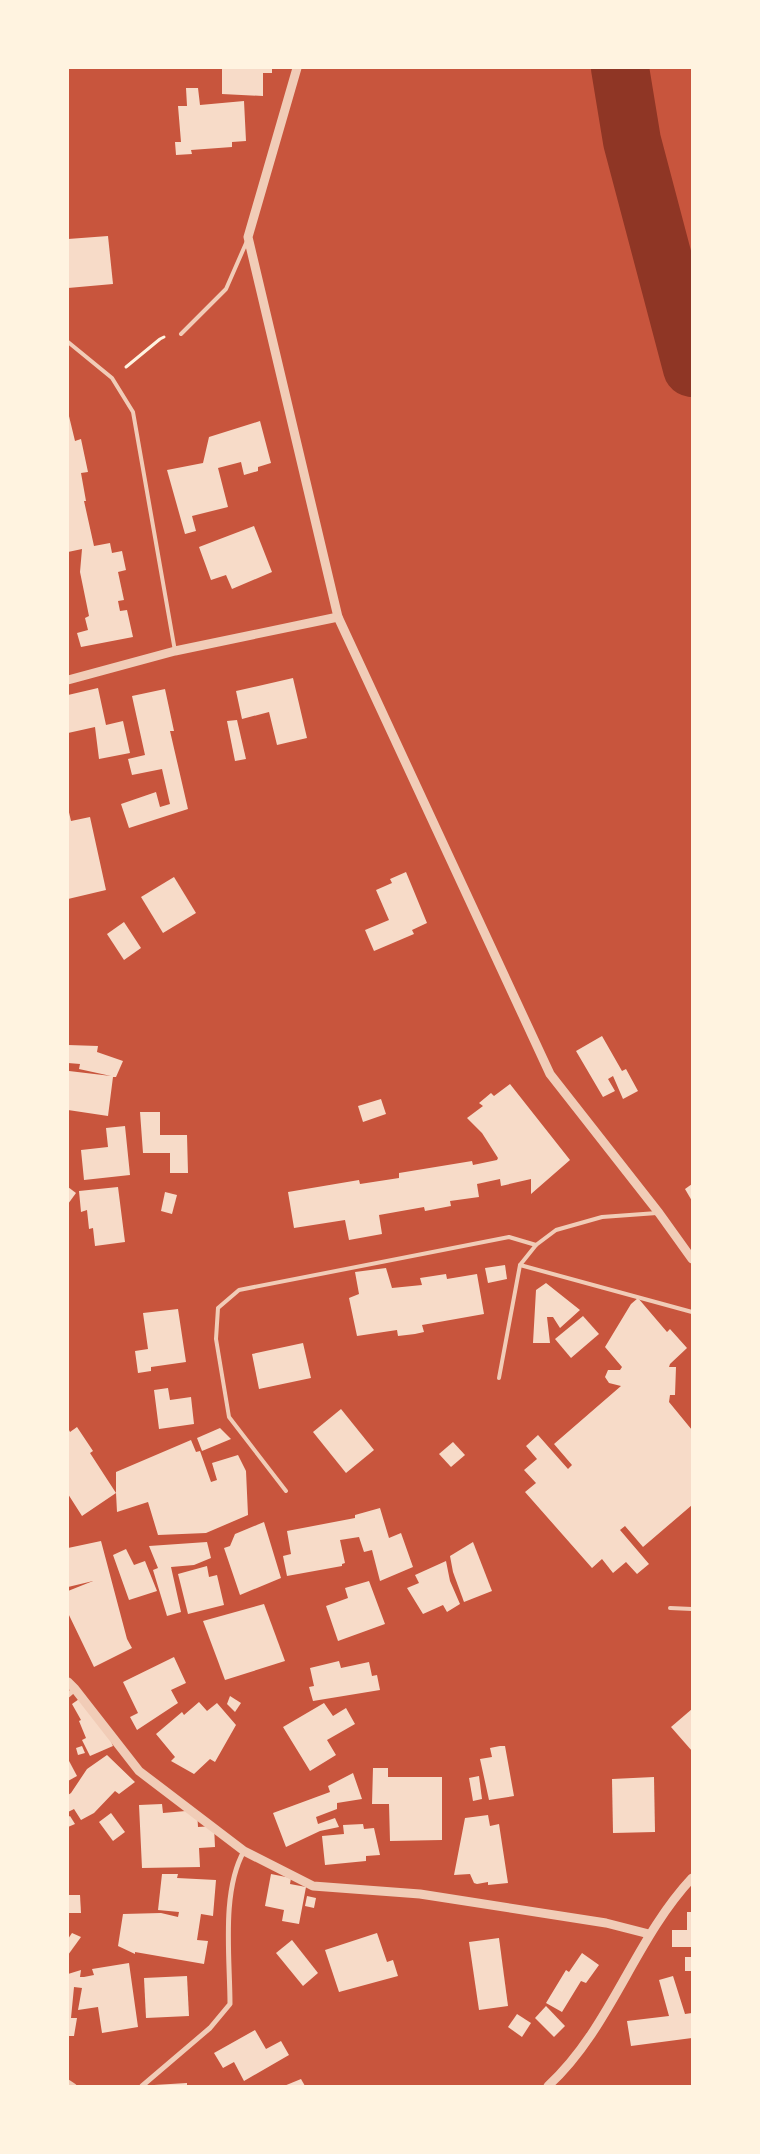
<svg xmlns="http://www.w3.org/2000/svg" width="760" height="2154" viewBox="0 0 760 2154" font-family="Roboto,sans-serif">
  <rect width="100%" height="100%" fill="#c8553d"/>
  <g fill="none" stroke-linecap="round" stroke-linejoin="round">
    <!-- river -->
    <polyline stroke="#8f3625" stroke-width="58" points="620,68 632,141 692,368"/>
  </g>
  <!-- building -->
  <g fill="#f7dbc8">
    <polygon points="222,68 272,68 272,73 263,73 263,96 222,94"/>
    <polygon points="186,88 198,88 200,105 244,101 246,141 232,142 232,147 191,150 192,154 176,155 175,142 181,142 178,106 187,106"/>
    <polygon points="108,236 113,284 68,288 68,239"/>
    <polygon points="68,412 75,441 81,439 88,472 81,473 86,501 84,501 94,546 110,543 112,553 122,551 126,570 118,572 124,600 118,601 120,611 127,610 133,637 81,647 77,633 88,630 85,618 89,616 80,572 82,549 68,552"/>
    <polygon points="260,421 271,463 258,467 258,471 244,475 241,462 218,468 228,507 192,516 196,531 185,534 167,470 203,463 209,437"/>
    <polygon points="254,526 272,572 232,589 226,575 211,580 199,547"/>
    <polygon points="293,678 307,738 277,745 269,712 242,719 236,691"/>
    <polygon points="98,688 106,725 123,721 130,753 99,759 95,727 68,733 68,695"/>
    <polygon points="165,689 174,731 170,731 188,809 129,828 121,804 156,792 160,807 170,804 162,769 132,775 128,759 145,755 132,696"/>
    <polygon points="237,720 246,759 235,761 227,721"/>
    <polygon points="68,808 71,821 90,817 106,890 68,899"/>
    <polygon points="406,872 427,923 412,930 414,934 374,951 365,930 389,920 376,890 392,883 390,879"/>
    <polygon points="174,877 196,913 163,933 141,897"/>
    <polygon points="124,922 141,948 124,960 107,934"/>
    <polygon points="602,1036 622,1071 626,1069 638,1091 623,1099 613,1076 608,1079 615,1091 603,1097 576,1051"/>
    <polygon points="68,1045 98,1046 97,1052 123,1061 116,1077 113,1077 108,1116 68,1110 69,1071 111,1076 79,1069 80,1064 68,1063"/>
    <polygon points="510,1084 570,1160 531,1194 531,1179 501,1186 500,1179 477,1184 479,1197 450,1201 451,1206 425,1211 424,1207 379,1215 382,1234 349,1240 345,1220 294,1228 288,1192 359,1180 360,1184 399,1178 399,1173 472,1161 473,1165 497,1160 498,1158 482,1133 467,1118 483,1106 479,1103 491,1093 494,1096"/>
    <polygon points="381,1099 386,1114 363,1122 358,1106"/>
    <polygon points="140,1112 160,1112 160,1135 187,1135 188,1173 170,1173 170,1153 143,1153"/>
    <polygon points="125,1126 130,1175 84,1180 81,1150 108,1147 106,1128"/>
    <polygon points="692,1184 692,1201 685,1189"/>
    <polygon points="68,1187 76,1193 68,1204"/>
    <polygon points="118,1187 125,1242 95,1246 93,1228 89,1229 87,1210 81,1212 79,1191"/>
    <polygon points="165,1192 177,1195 172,1214 161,1211"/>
    <polygon points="505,1265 507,1279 488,1283 485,1268"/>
    <polygon points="386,1268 392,1288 422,1285 420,1278 446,1274 447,1279 477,1274 484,1314 422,1325 424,1332 415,1334 398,1336 397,1330 357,1336 349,1298 359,1294 355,1272"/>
    <polygon points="546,1283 580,1310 560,1328 553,1317 547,1317 550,1343 533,1343 536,1290"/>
    <polygon points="638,1298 667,1332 670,1329 687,1348 670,1364 669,1367 676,1367 675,1395 670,1395 669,1402 692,1430 692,1505 643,1547 625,1526 620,1530 649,1564 637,1574 626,1562 613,1573 602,1559 592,1568 525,1492 536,1483 524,1470 537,1459 526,1446 538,1435 568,1469 572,1465 554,1444 621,1386 609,1383 605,1377 608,1370 620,1370 622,1367 605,1347 631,1304"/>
    <polygon points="178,1309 186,1362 151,1367 151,1371 138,1373 135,1351 148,1349 143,1313"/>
    <polygon points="583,1316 599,1334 571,1358 555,1339"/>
    <polygon points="303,1343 311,1378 259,1389 252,1354"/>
    <polygon points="168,1388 170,1400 191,1397 194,1424 159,1429 154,1390"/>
    <polygon points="341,1409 374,1450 346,1473 313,1432"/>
    <polygon points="77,1427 93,1451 90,1453 116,1493 116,1472 191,1440 196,1452 200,1451 211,1482 217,1480 212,1463 238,1455 246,1471 248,1515 206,1533 158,1535 148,1502 117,1512 116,1493 82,1516 68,1494 68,1428 70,1432"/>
    <polygon points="220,1428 231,1439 202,1451 197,1438"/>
    <polygon points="453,1442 465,1455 451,1467 439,1454"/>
    <polygon points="380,1508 389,1538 401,1533 413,1567 380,1581 372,1550 364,1552 359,1537 340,1540 345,1563 342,1564 342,1566 287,1576 283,1556 291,1554 287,1531 355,1518 355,1515"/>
    <polygon points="264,1522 281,1578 240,1595 224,1548 230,1546 235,1534"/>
    <polygon points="101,1541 127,1639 132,1648 94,1667 68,1613 68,1591 93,1581 68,1587 68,1548"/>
    <polygon points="207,1542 211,1558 194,1565 171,1567 181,1612 167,1616 153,1570 158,1568 149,1546"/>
    <polygon points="473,1542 492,1591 464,1602 453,1572 450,1556"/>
    <polygon points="126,1549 134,1565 145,1561 157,1591 129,1600 113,1555"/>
    <polygon points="446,1561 450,1581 460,1604 447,1612 443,1605 423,1614 407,1588 419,1583 415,1575"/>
    <polygon points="207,1566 209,1577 217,1575 224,1605 188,1614 178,1574"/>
    <polygon points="369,1581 385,1624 338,1641 326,1606 348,1598 345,1588"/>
    <polygon points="264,1604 285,1661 225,1680 203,1621"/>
    <polygon points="174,1657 186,1683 171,1690 178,1703 137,1730 130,1717 138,1713 123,1682"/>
    <polygon points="339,1661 341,1668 369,1662 372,1676 377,1675 380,1690 313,1701 309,1687 314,1686 310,1668"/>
    <polygon points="230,1696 241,1703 235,1712 227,1704"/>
    <polygon points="82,1697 101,1719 113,1746 90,1756 82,1740 86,1738 79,1721 81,1720 72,1704"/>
    <polygon points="199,1702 207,1711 217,1703 236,1725 215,1762 210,1759 194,1774 171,1761 175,1757 156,1734 182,1712 184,1715"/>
    <polygon points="324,1703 333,1716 346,1708 355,1724 327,1740 336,1755 310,1771 283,1727"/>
    <polygon points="692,1709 692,1751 671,1727"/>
    <polygon points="82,1746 85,1753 78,1755 76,1748"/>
    <polygon points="500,1746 505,1746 514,1796 489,1800 480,1759 492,1757 490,1748"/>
    <polygon points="107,1755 135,1782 119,1794 115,1791 94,1813 81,1820 74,1809 68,1812 68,1795 71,1793 87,1769"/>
    <polygon points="68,1759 77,1776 68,1781"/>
    <polygon points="373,1768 388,1768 388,1777 442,1777 442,1840 390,1841 389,1804 372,1804"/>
    <polygon points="353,1773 362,1799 337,1803 337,1809 316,1817 318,1824 335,1818 339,1827 320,1831 286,1847 273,1813 330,1792 328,1786"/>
    <polygon points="479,1776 482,1799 473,1801 469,1778"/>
    <polygon points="654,1777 655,1832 613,1833 612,1779"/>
    <polygon points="162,1804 163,1813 197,1810 198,1827 214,1826 215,1847 199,1848 200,1867 142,1868 139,1805"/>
    <polygon points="111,1813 125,1832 113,1841 99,1822"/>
    <polygon points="488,1815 490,1826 499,1824 508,1883 488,1885 488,1882 477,1884 474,1883 470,1874 454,1875 465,1818"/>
    <polygon points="70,1816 75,1824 68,1827 68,1817"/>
    <polygon points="363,1824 364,1829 374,1828 380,1855 366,1856 366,1861 325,1865 322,1836 344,1834 343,1825"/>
    <polygon points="162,1874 178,1874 177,1878 216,1880 213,1916 201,1914 197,1940 208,1941 204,1964 135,1952 135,1954 118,1946 123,1914 161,1913 178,1917 179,1912 158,1910"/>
    <polygon points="271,1874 291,1878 290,1884 306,1887 299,1924 282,1921 284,1910 265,1906"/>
    <polygon points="68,1895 80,1895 81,1913 68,1913"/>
    <polygon points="307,1896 316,1898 314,1908 305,1906"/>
    <polygon points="687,1912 692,1912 692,1947 672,1947 672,1930 687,1930"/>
    <polygon points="72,1933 81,1937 68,1955 68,1939"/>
    <polygon points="377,1933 387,1962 393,1960 398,1976 339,1992 325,1950"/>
    <polygon points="499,1938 508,2006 479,2010 469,1942"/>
    <polygon points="292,1940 318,1973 303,1986 276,1953"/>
    <polygon points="582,1953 599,1965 586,1983 581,1981 562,2012 546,2003 566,1970 569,1972"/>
    <rect x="685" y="1957" width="7" height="14"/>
    <polygon points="129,1963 138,2027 102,2033 98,2007 78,2010 82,1988 74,1987 71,2018 77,2018 74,2036 68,2036 68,1974 81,1970 80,1977 84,1977 94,1975 92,1969"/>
    <polygon points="187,1976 189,2016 146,2018 144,1978"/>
    <polygon points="673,1976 685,2014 692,2013 692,2038 631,2046 627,2021 669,2016 659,1980"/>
    <polygon points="546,2006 565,2026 554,2037 535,2018"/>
    <polygon points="517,2014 531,2023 522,2037 508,2027"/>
    <polygon points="255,2030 266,2049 281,2041 289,2055 244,2081 234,2062 223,2068 214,2053"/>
    <polygon points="301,2079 305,2086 284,2086"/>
    <polygon points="187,2083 187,2086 154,2086 154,2085"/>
  </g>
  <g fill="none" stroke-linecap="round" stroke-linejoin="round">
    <!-- path -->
    <polyline stroke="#fff3e0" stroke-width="3" points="126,367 160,339 164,337"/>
    <!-- service -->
    <g stroke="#f1ccb7" stroke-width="4">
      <polyline points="181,334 226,289 247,241"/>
      <polyline points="68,342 112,378 133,412 175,651"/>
      <polyline points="520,1265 692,1312"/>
      <polyline points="499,1378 520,1265 536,1245 556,1230 602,1217 657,1213"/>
      <polyline points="286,1491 229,1417 216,1339 218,1308 239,1290 509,1237 536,1245"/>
      <polyline points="670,1608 692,1609"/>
    </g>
    <!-- minor -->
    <g stroke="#f1ccb7" stroke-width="5">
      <polyline points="68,1695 75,1689"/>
      <polyline points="68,2082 74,2086"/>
      <path d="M142,2086L210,2028L230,2004C230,1958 221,1892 244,1851"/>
    </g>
    <!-- tertiary -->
    <g stroke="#f1ccb7" stroke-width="9">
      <polyline points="297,68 248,237 338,617 550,1074 659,1213 692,1259"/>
      <polyline points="68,680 175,651 338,617"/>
      <polyline points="68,1682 75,1689 139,1771 244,1851 313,1886 420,1894 606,1923 649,1934"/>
      <path d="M548,2086C611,2028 634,1940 692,1878"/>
    </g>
  </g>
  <!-- border -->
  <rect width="760" height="2154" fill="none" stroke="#fff3e0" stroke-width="138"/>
</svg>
